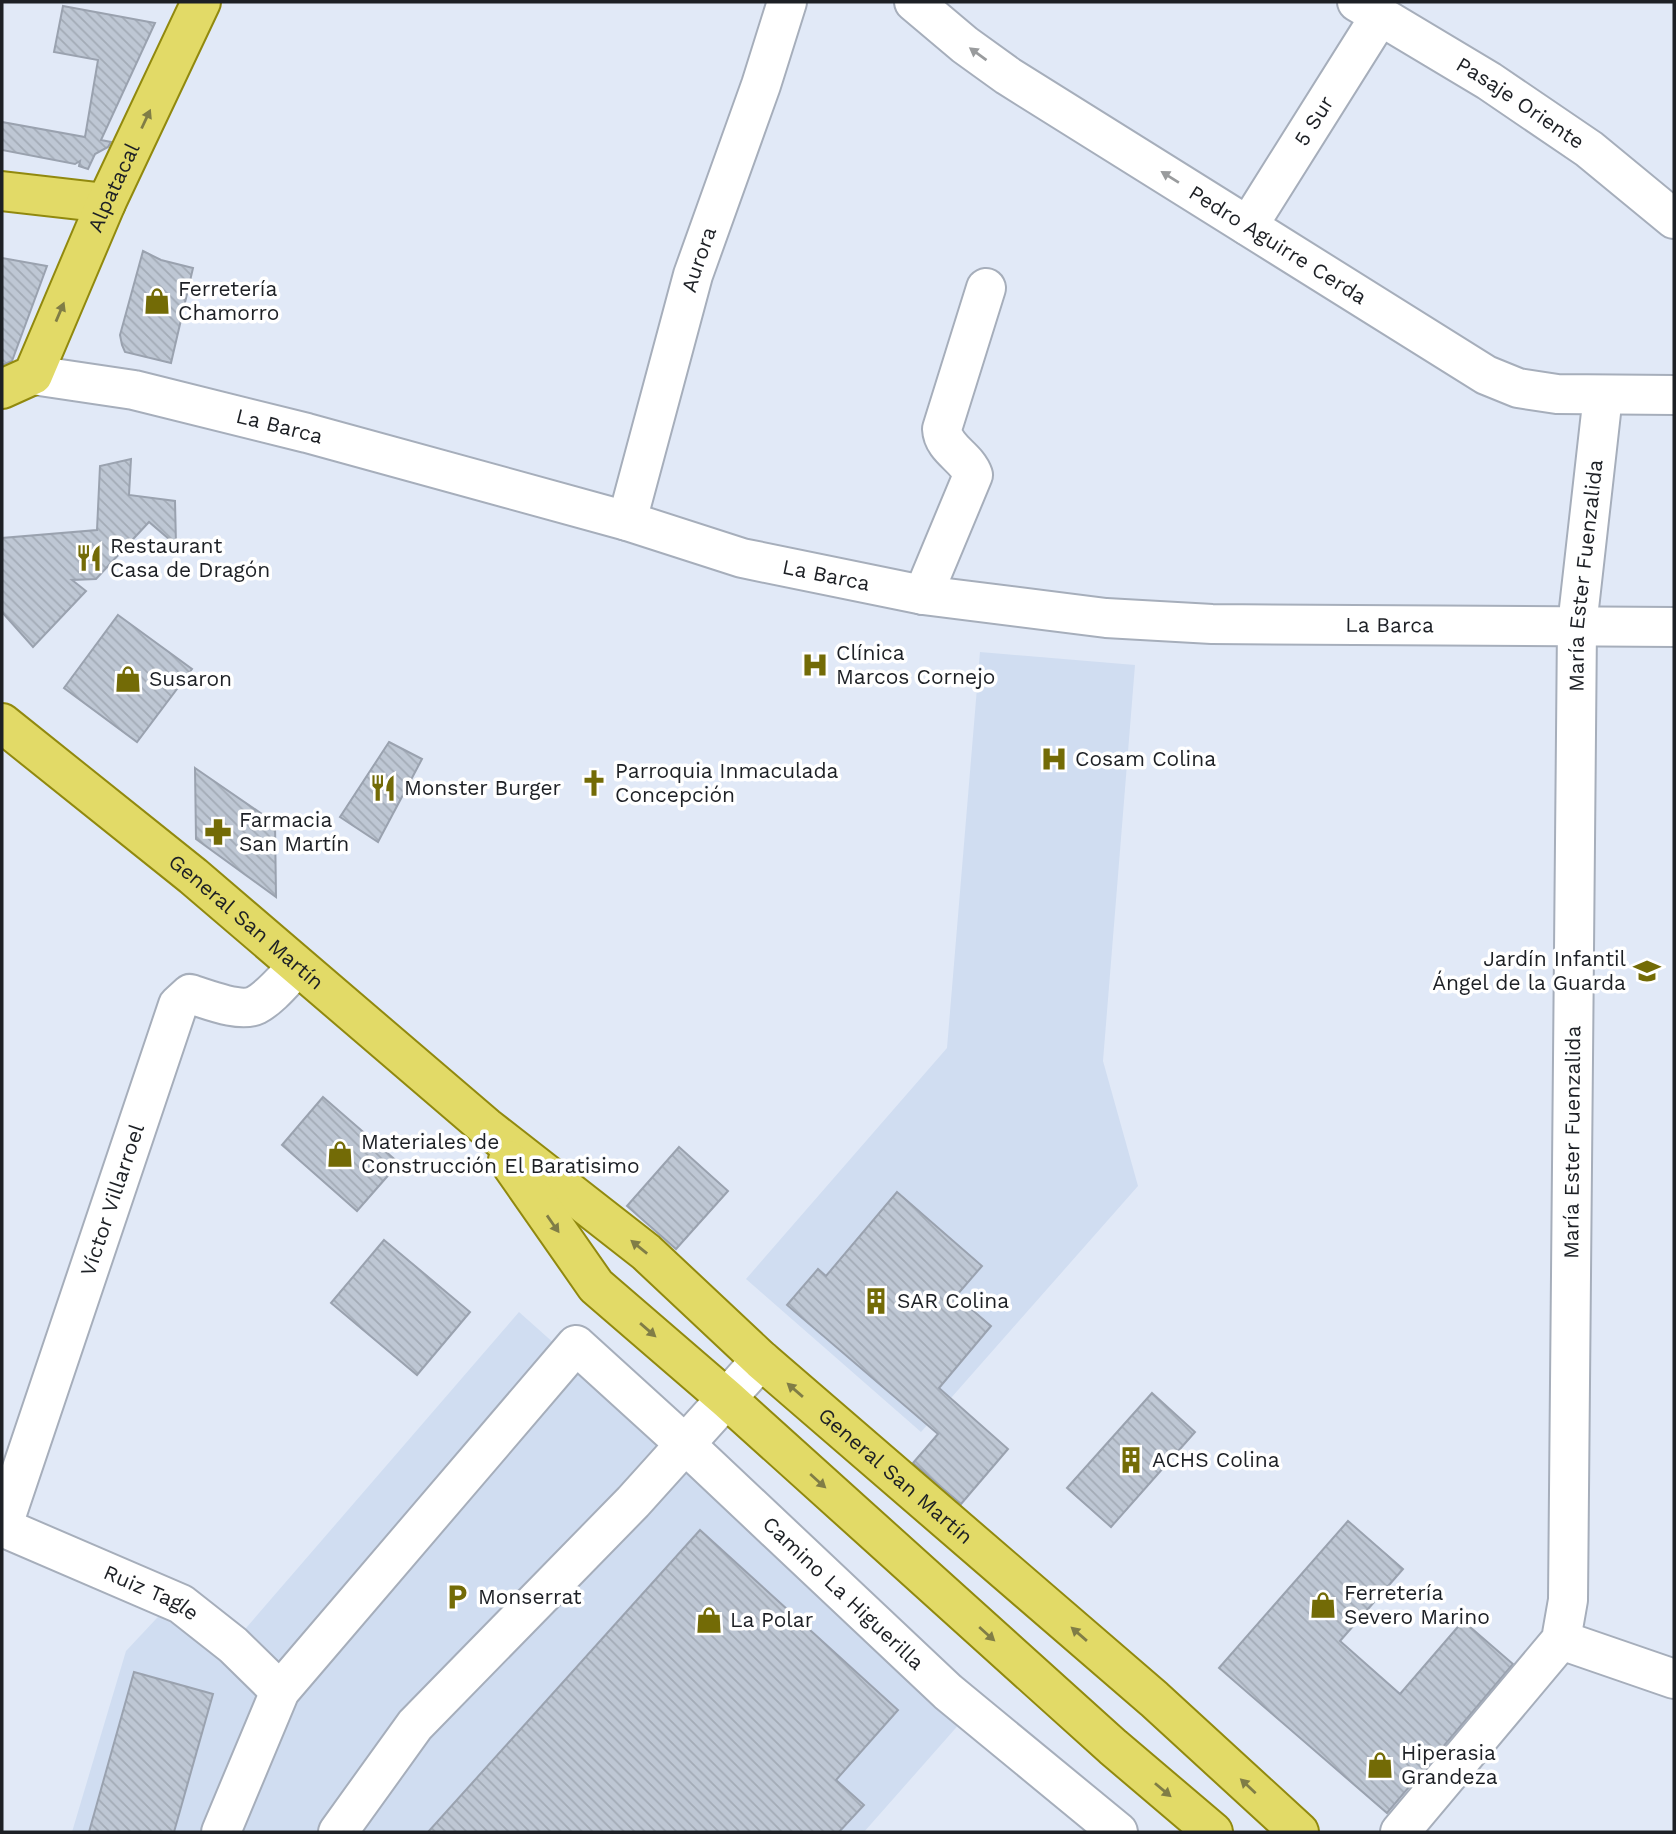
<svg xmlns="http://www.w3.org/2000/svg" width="1676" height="1834" viewBox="0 0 1676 1834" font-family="'Work Sans',sans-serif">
  <defs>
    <pattern id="building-back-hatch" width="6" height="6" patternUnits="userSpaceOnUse" patternTransform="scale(1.75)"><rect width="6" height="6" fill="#bec7d4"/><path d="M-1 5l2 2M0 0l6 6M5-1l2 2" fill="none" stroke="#a3abb6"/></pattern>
  </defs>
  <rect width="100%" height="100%" fill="#e1e9f7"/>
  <!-- built -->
  <g fill="#d0ddf1">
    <polygon points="980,652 1135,665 1103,1061 1138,1186 921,1432 746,1279 947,1048"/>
    <polygon points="519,1312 969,1713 864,1832 72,1832 126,1651 186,1587 234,1642"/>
  </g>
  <!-- building -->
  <g fill="url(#building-back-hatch)" stroke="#9aa2af" stroke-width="2">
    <polygon points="63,6 155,23 101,140 111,142 108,147 95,154 88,169 79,166 80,161 75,164 2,150 2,122 85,137 98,60 54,52"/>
    <polygon points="143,251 161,260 193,268 171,363 125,352 122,345 120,335"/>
    <polygon points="2,258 47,266 12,361 2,365"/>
    <polygon points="131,459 129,495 175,501 176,545 149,522 96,579 72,580 86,591 33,647 2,612 2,538 97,530 100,466"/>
    <polygon points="118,615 192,669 137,742 64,688"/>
    <polygon points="389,742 422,759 378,842 340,817"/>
    <polygon points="195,768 275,823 276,897 196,839"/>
    <polygon points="323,1097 399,1163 357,1211 282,1145"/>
    <polygon points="679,1147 728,1191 676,1249 627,1206"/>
    <polygon points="897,1192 982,1266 956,1296 991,1326 939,1388 1008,1449 961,1504 913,1463 938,1434 787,1305 818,1269 826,1276"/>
    <polygon points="384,1240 470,1312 417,1375 331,1303"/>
    <polygon points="1152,1393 1195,1432 1111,1527 1067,1488"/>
    <polygon points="1348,1521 1403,1569 1340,1641 1400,1694 1463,1621 1513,1664 1387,1813 1219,1668"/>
    <polygon points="700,1530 898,1710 836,1780 864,1805 839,1832 428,1832"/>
    <polygon points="134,1672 213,1694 174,1832 89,1832"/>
  </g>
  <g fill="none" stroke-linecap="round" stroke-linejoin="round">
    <defs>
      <g id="minor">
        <path id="s1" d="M914,2L965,45L1008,76L1486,375L1518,388L1557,394L1674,395"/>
        <path id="s2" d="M1357,2L1489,81L1589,149L1674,219"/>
        <path id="s3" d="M1248,226L1380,16"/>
        <path id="s4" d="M33,375L134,390L307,433L627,521L742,558L923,595L1106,618L1212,624L1674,627"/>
        <path id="s5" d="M627,521L693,275L761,85L787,2"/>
        <path d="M923,595L973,475C967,457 943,449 942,429L986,288"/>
        <path id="s6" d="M2,1527L181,1604L233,1645L280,1691"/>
        <path id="s7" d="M2,1528L178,1005L190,994C207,999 240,1013 256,1005C271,997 285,979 297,967"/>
        <polyline points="1561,1640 1674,1679"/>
        <path id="s8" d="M221,1832L280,1691L576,1345L686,1445L948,1692L1118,1832"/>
        <polyline points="338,1832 415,1725 633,1502 761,1360"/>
        <path id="s9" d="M1400,1832L1561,1640L1568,1600L1577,626L1603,395"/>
      </g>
      <g id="major">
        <polyline points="2,191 106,203"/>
        <path id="s10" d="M2,389L33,375L106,203L201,2"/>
        <path id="s11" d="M2,723L193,876L486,1127L646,1252L761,1360L1154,1699L1299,1832"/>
        <polyline points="508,1160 596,1286 727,1399 1113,1747 1213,1832"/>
      </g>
    </defs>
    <!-- minor casing -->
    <use href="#minor" stroke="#a6aebb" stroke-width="42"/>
    <!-- major casing -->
    <use href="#major" stroke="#91890e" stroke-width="42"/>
    <!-- minor -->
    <use href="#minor" stroke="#fff" stroke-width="38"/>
    <!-- major -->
    <use href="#major" stroke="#e2da67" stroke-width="38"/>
  </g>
  <!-- one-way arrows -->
  <defs><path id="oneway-solid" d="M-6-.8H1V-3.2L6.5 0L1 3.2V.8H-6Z" transform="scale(1.75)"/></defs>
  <g fill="#999b9d">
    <use href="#oneway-solid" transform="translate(978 54) rotate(-144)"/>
    <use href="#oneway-solid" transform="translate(1170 177) rotate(-148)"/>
  </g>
  <g fill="#807d46">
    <use href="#oneway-solid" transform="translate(146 119) rotate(-65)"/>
    <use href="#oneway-solid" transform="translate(60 312) rotate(-67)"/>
    <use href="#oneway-solid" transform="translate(553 1224) rotate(55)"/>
    <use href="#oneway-solid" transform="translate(639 1247) rotate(-141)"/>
    <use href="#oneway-solid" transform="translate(648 1330) rotate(41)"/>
    <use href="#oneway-solid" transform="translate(795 1390) rotate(-139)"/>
    <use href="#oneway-solid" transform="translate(818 1481) rotate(42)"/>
    <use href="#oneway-solid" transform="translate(987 1634) rotate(42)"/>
    <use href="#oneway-solid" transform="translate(1079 1634) rotate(-139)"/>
    <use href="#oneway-solid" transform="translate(1248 1786) rotate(-137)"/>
    <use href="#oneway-solid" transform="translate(1163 1790) rotate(40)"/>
  </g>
  <!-- icons -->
  <defs>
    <symbol id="shop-bare" viewBox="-9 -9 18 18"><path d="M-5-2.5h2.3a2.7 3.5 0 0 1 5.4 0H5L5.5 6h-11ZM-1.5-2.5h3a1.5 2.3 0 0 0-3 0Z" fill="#736b06" stroke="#fff" stroke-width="2.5" paint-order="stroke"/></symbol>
    <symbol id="restaurant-bare" viewBox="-9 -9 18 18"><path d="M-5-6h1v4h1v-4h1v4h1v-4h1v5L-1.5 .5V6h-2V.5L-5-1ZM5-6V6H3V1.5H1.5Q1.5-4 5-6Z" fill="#736b06" stroke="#fff" stroke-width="2.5" paint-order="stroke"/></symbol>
    <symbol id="hospital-bare" viewBox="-9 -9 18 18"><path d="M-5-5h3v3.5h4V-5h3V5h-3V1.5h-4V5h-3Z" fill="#736b06" stroke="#fff" stroke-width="2.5" paint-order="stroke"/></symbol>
    <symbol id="church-bare" viewBox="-9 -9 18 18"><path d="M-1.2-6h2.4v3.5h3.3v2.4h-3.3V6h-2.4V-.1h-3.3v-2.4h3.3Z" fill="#736b06" stroke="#fff" stroke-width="2.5" paint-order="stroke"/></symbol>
    <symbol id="pharmacy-bare" viewBox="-9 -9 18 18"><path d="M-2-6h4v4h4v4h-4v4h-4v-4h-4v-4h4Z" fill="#736b06" stroke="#fff" stroke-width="2.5" paint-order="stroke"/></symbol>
    <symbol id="school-bare" viewBox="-9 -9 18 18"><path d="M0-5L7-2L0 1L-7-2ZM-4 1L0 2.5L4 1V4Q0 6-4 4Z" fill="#736b06" stroke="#fff" stroke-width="2.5" paint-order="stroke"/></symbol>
    <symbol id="building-bare" viewBox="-9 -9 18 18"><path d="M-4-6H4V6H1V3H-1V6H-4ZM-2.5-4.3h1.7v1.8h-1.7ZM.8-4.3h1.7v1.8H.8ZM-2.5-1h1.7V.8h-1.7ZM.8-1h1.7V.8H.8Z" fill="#736b06" stroke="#fff" stroke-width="2.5" paint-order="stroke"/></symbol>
    <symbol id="parking-bare" viewBox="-9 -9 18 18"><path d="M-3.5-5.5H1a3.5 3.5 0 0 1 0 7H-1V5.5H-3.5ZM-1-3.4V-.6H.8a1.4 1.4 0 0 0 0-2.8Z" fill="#736b06" stroke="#fff" stroke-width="2.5" paint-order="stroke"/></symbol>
  </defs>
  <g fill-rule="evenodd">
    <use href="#shop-bare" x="138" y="282" width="38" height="38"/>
    <use href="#restaurant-bare" x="70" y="539" width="38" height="38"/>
    <use href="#hospital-bare" x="796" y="646" width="38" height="38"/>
    <use href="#shop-bare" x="109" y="660" width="38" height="38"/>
    <use href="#hospital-bare" x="1035" y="740" width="38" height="38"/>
    <use href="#church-bare" x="575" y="764" width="38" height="38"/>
    <use href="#restaurant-bare" x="364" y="769" width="38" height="38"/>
    <use href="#pharmacy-bare" x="199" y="813" width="38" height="38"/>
    <use href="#school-bare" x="1628" y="952" width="38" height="38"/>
    <use href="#shop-bare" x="321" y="1135" width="38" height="38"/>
    <use href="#building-bare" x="857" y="1282" width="38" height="38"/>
    <use href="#building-bare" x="1112" y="1441" width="38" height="38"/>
    <use href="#parking-bare" x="438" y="1578" width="38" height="38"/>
    <use href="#shop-bare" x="1304" y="1586" width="38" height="38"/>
    <use href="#shop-bare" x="690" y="1601" width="38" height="38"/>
    <use href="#shop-bare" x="1361" y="1746" width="38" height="38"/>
  </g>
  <g text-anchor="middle" stroke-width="7" stroke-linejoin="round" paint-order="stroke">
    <!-- street labels -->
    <g font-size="21" fill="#1d2025" stroke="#fff">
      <text dy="7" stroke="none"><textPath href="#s2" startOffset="192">Pasaje Oriente</textPath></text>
      <text dy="7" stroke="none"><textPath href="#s3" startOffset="124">5 Sur</textPath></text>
      <text dy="7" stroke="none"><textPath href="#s10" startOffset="238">Alpatacal</textPath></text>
      <text dy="7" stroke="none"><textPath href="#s1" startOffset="438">Pedro Aguirre Cerda</textPath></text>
      <text dy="7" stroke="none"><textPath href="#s5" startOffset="271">Aurora</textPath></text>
      <text dy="7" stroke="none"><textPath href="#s4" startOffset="252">La Barca</textPath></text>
      <text dy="7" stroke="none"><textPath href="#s4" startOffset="819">La Barca</textPath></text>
      <text dy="7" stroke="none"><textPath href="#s9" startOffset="1316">María Ester Fuenzalida</textPath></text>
      <text dy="7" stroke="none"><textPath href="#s4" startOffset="1386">La Barca</textPath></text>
      <text dy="7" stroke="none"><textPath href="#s11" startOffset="315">General San Martín</textPath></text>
      <text dy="7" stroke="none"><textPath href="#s9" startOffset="749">María Ester Fuenzalida</textPath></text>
      <text dy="7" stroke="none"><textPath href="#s7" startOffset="346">Víctor Villarroel</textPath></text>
      <text dy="7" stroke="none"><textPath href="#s11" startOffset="1169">General San Martín</textPath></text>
      <text dy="7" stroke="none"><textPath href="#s8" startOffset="973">Camino La Higuerilla</textPath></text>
      <text dy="7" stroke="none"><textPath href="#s6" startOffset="163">Ruiz Tagle</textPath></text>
    </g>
    <!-- poi labels -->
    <g font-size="21" fill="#1d2025" stroke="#fff" text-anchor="start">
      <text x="178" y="296">Ferretería<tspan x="178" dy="24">Chamorro</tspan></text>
      <text x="110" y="553">Restaurant<tspan x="110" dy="24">Casa de Dragón</tspan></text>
      <text x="836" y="660">Clínica<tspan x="836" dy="24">Marcos Cornejo</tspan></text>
      <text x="149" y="686">Susaron</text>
      <text x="1075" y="766">Cosam Colina</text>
      <text x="615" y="778">Parroquia Inmaculada<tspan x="615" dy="24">Concepción</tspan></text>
      <text x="404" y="795">Monster Burger</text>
      <text x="239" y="827">Farmacia<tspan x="239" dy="24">San Martín</tspan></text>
      <text x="1626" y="966" text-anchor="end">Jardín Infantil<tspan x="1626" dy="24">Ángel de la Guarda</tspan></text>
      <text x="361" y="1149">Materiales de<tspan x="361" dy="24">Construcción El Baratisimo</tspan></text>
      <text x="897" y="1308">SAR Colina</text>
      <text x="1152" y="1467">ACHS Colina</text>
      <text x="1344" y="1600">Ferretería<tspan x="1344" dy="24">Severo Marino</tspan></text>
      <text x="478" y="1604">Monserrat</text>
      <text x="730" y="1627">La Polar</text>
      <text x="1401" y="1760">Hiperasia<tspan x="1401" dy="24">Grandeza</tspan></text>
    </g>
  </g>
  <!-- border -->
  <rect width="1676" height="1834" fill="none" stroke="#1d2025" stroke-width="7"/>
</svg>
